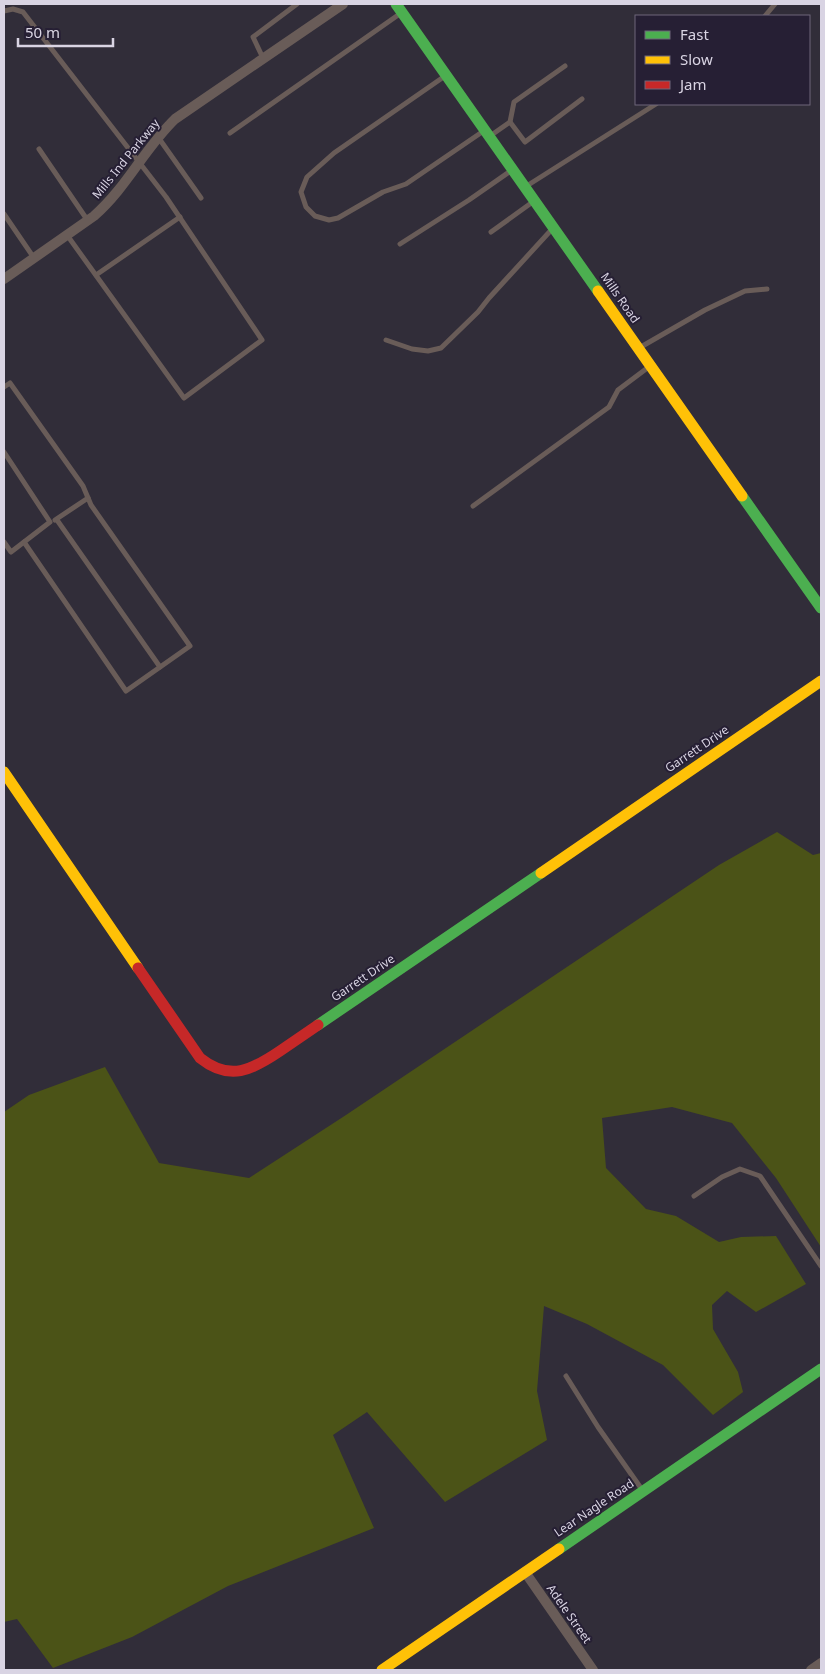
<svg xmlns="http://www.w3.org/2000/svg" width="825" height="1674" viewBox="0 0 825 1674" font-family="'Noto Sans',sans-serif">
  <rect width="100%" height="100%" fill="#312d39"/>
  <!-- green -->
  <polygon fill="#4b5317" points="777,832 813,855 821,853 821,1247 776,1178 732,1123 672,1107 602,1118 606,1168 646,1209 676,1216 719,1242 741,1237 776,1236 806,1284 756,1312 727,1291 712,1305 713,1329 738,1372 743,1392 713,1415 663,1365 587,1324 544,1306 537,1391 547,1440 445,1502 367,1412 333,1435 374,1528 228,1586 132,1637 53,1668 17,1619 4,1622 4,1112 29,1095 105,1067 159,1163 249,1178 346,1115 719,865"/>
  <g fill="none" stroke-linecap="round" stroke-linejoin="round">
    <!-- lane -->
    <g stroke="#695c58" stroke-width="5">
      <polyline points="4,11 13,9 23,12 166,197 262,340 184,398 67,235"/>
      <polyline points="765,16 775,4"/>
      <polyline points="263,58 253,37 297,4"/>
      <polyline points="445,76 334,153 307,177 301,192 306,207 315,216 329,220 338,218 383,192 406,184 485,130"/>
      <polyline points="510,122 525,142 582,99"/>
      <polyline points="230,133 401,13"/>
      <polyline points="490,136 510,122 514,102 565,66"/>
      <polyline points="158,137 201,198"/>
      <polyline points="39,149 88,221"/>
      <polyline points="525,187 656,104"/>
      <polyline points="4,214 34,258"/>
      <polyline points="491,232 534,201"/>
      <polyline points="400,244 469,200 512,170"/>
      <polyline points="96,275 180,217"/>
      <polyline points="386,340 412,349 428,351 441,348 478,312 489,298 553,228"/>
      <polyline points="639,348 705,310 745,291 767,289"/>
      <polyline points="4,387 10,383 83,486 91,505 190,646 126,691 24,542"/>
      <polyline points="4,452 50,522 11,552 4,542"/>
      <polyline points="473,506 609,407 618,390 650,366"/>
      <polyline points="55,520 88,498"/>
      <polyline points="57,520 160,667"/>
      <polyline points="694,1196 722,1177 740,1169 760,1176 821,1266"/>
      <polyline points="566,1376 598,1427 643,1491"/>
    </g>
    <!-- street -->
    <g stroke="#695c58" stroke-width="10">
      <path d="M4,279L94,216C127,187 144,149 175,119L343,4"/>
      <polyline points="525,1572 593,1670"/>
      <polyline points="811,1670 821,1663"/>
    </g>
    <!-- fast -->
    <g stroke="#4caf50" stroke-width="11">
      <polyline points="396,4 598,291"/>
      <polyline points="742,496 821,608"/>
      <polyline points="318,1025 541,873"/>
      <polyline points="559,1549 821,1369"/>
    </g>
    <!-- slow -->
    <g stroke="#ffc107" stroke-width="11">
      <polyline points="598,291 742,496"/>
      <polyline points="4,772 138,968"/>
      <polyline points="541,873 821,681"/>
      <polyline points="382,1670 559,1549"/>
    </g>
    <!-- jam -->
    <path stroke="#c62828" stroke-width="11" d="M138,968L200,1058C230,1082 252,1070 280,1051C293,1042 305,1034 318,1025"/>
  </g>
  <g text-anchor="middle" stroke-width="4" stroke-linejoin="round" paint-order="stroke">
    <!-- street labels -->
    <g font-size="12" fill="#d9d4e3" stroke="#261f34">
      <text transform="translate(126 159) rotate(-51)" y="4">Mills Ind Parkway</text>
      <text transform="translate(620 298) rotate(55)" y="4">Mills Road</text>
      <text transform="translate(697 749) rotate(-34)" y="4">Garrett Drive</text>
      <text transform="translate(363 978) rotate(-34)" y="4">Garrett Drive</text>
      <text transform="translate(594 1508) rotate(-34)" y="4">Lear Nagle Road</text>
      <text transform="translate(569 1614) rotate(55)" y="4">Adele Street</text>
    </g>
  </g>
  <!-- border -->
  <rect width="825" height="1674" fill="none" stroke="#d9d4e3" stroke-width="10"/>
  <!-- legend -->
  <rect x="635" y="15" width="175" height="90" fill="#261f34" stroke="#6e677a"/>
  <rect x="645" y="31" width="25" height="8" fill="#4caf50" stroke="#6e677a"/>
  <text x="680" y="40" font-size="15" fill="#d9d4e3">Fast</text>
  <rect x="645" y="56" width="25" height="8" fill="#ffc107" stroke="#6e677a"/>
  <text x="680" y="65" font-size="15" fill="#d9d4e3">Slow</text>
  <rect x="645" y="81" width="25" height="8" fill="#c62828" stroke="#6e677a"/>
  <text x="680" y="90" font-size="15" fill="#d9d4e3">Jam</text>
  <!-- scale -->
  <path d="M18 38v8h95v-8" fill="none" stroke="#d9d4e3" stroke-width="2.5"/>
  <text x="25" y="38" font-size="15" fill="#d9d4e3" stroke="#261f34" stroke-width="4" paint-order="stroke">50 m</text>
</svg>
